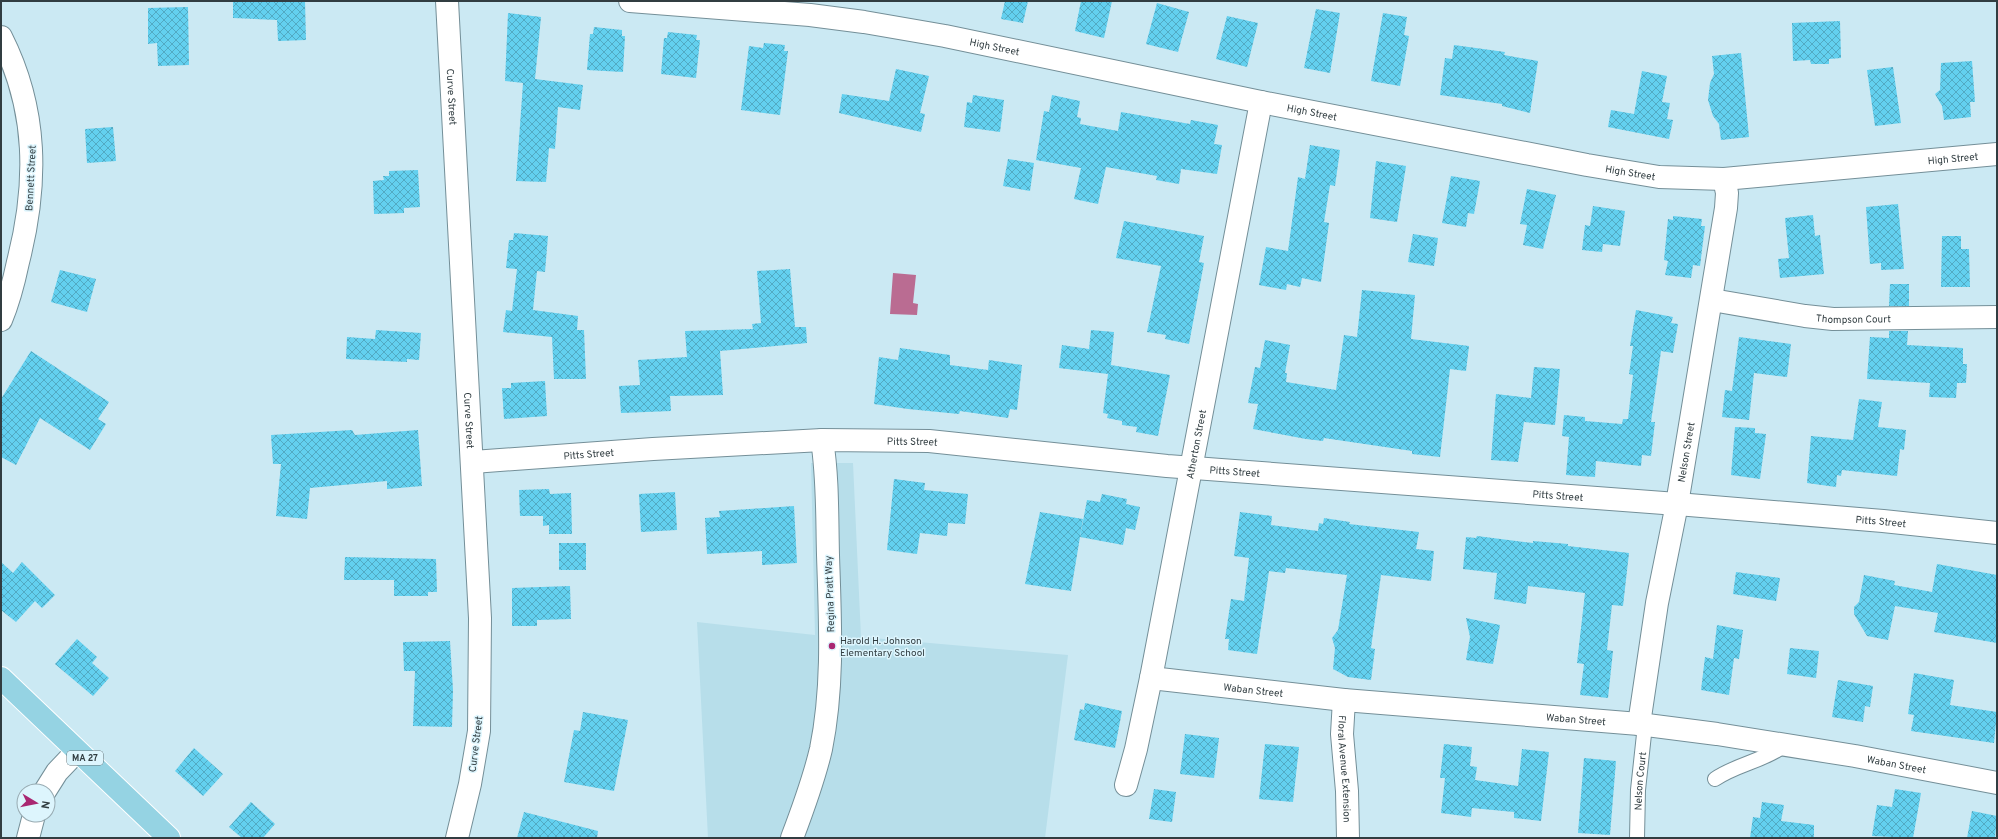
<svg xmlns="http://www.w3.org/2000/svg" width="1998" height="839" viewBox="0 0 1998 839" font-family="Overpass,sans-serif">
  <defs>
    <pattern id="building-cross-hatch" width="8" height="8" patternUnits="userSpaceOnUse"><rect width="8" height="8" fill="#63d0ef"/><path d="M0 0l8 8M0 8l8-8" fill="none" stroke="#52aac3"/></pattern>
  </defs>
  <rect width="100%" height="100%" fill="#cbe9f3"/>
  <!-- built -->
  <polygon fill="#b7deea" points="811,463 853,463 861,637 1068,655 1045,838 708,838 697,622 815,635"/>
  <!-- water -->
  <polygon fill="#ba6c92" points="893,273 916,275 913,303 918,304 917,315 890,314"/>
  <!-- building -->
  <g fill="url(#building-cross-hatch)">
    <polygon points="233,1 305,1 306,40 278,41 277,20 233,18"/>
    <polygon points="1005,1 1028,1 1023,23 1001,19"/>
    <polygon points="1081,1 1112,1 1104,38 1075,31"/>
    <polygon points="1157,3 1189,12 1178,52 1146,44"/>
    <polygon points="188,7 189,65 158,66 157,43 148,44 148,8"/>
    <polygon points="1316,9 1340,13 1330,73 1304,68"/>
    <polygon points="508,13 541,17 535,79 583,85 580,110 558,107 555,149 549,148 546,182 516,181 523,83 505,81"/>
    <polygon points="1383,13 1407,17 1404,35 1409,36 1400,86 1371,81"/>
    <polygon points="1227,16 1258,23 1247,67 1216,59"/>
    <polygon points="1840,21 1841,58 1829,59 1829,64 1811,64 1810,60 1793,61 1792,23"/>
    <polygon points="594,27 622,30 622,36 625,36 623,72 587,70 590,34 593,34"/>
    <polygon points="668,32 697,35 696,40 700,40 696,78 661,74 664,38 667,38"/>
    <polygon points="764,43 785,45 784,51 788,51 780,115 741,110 749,46 763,48"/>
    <polygon points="1454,45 1505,52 1504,55 1538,61 1530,113 1502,106 1502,104 1440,95 1445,58 1452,59"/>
    <polygon points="1741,53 1749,137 1721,140 1719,124 1713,116 1708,100 1710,83 1714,74 1712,56"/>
    <polygon points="1972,61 1975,102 1970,102 1971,117 1944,120 1942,106 1935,94 1940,90 1941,63"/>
    <polygon points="1893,67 1901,123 1875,126 1867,70"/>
    <polygon points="896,69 929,76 920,113 925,114 921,132 839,113 842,94 889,101"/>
    <polygon points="1642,71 1667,76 1662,102 1670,103 1667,119 1673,120 1669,139 1608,127 1611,110 1634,114"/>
    <polygon points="973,95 1004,100 1000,132 964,127 967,102 972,103"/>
    <polygon points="1052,95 1080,101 1077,117 1081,118 1080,124 1118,131 1121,112 1190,124 1191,120 1218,125 1214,144 1222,145 1217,174 1181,169 1179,184 1156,180 1157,176 1106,167 1098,204 1074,199 1081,168 1036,160 1044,111 1049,112"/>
    <polygon points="113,127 116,161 87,163 85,129"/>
    <polygon points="1310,145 1340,150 1335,186 1330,185 1324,222 1329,223 1321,282 1302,278 1300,287 1287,284 1286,290 1259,285 1266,247 1288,251 1298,177 1305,179"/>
    <polygon points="1008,159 1034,163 1030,191 1003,186"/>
    <polygon points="1376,161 1406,166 1397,222 1370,218"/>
    <polygon points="418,170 420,207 404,208 404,213 374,214 373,181 384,180 383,176 389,176 389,171"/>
    <polygon points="1451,176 1480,181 1474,214 1468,213 1466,227 1442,223"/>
    <polygon points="1527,189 1556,195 1543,249 1523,245 1527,225 1520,224"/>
    <polygon points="1898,204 1904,269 1881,270 1881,263 1870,264 1866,207"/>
    <polygon points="1593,206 1625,211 1620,246 1603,244 1602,252 1582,250 1585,225 1590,226"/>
    <polygon points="1813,215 1815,236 1820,235 1824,274 1780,278 1778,259 1789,258 1785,218"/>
    <polygon points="1673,216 1702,219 1701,226 1705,226 1700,266 1693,265 1691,278 1665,275 1668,261 1664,260 1668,219 1673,220"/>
    <polygon points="1124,221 1204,236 1199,262 1204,263 1189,344 1165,339 1166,335 1147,332 1161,266 1116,258"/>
    <polygon points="514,233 548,236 545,272 537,271 533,310 578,316 577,330 584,330 586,379 554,379 552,337 503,332 506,310 512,311 517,269 506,268 509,240 513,240"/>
    <polygon points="1413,234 1438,238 1434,266 1408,262"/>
    <polygon points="1942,236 1961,236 1961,249 1969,249 1970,287 1941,287"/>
    <polygon points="790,269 795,327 806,327 807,343 720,351 723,395 670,396 671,411 621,413 619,386 640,385 638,360 687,357 685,331 753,329 752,324 761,323 757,271"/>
    <polygon points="60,270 96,279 87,312 51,302"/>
    <polygon points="1890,284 1909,284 1909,306 1889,306"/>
    <polygon points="1362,290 1415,295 1411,339 1469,346 1466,371 1450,369 1440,457 1412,454 1412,451 1324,438 1323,441 1306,439 1253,429 1258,404 1248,403 1255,367 1260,368 1265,340 1290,345 1285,373 1287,373 1286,382 1336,390 1344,335 1357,337"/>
    <polygon points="1636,310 1673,317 1671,323 1678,324 1673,353 1661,351 1651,422 1655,422 1651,456 1642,455 1641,466 1596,461 1595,477 1566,475 1569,437 1562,436 1564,415 1585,417 1585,421 1622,424 1623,419 1628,419 1633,375 1629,374 1633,346 1630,346"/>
    <polygon points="376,330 421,333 419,360 407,359 407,362 346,359 347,337 375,339"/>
    <polygon points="1091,330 1114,332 1111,365 1170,375 1158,436 1136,432 1137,427 1122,425 1122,421 1107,418 1108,414 1103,413 1108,374 1059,368 1062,345 1089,349"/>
    <polygon points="1889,331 1908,331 1907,345 1963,348 1963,364 1967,364 1966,383 1957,383 1956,398 1929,397 1930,383 1867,379 1870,337 1889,338"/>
    <polygon points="1739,337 1791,344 1787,377 1754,373 1749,420 1722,417 1725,390 1732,391"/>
    <polygon points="900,348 950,355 950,365 988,370 989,360 1022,365 1017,410 1010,409 1008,418 960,411 959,414 908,409 874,404 879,357 898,360"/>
    <polygon points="31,351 109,402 98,419 106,424 90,450 40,418 16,465 1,457 1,399"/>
    <polygon points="1534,367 1560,369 1555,425 1524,422 1518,462 1491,460 1496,394 1531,398"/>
    <polygon points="545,381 547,416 504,419 502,388 511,388 511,383"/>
    <polygon points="1859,399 1882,402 1878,427 1906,430 1904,450 1900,449 1897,476 1842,470 1841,476 1837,475 1836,487 1807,483 1811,436 1853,440"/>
    <polygon points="1735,427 1755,428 1755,433 1766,434 1760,479 1731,475"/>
    <polygon points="352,430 355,435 418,430 422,486 387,489 387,481 310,488 307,519 276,516 281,464 273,464 271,435"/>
    <polygon points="894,479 925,483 924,490 968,494 965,524 948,523 947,536 920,533 917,554 887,550"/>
    <polygon points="549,489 550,494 571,493 572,534 549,534 549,525 543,526 543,516 520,516 519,490"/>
    <polygon points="675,492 677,530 641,532 639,494"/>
    <polygon points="1102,494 1127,499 1126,504 1140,507 1135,530 1126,528 1123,545 1080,537 1087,500 1100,502"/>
    <polygon points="794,506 797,563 762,565 762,551 707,554 705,518 720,517 719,511"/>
    <polygon points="1040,512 1083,519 1071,591 1025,584"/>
    <polygon points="1240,512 1272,516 1271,525 1318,531 1319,523 1323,524 1324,518 1350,522 1349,524 1419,532 1416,549 1434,551 1431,581 1381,575 1371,648 1375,649 1371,680 1348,677 1333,669 1335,648 1332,638 1338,630 1347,575 1286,568 1285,573 1269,571 1257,654 1228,650 1229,639 1225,639 1231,599 1244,601 1249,558 1234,556"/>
    <polygon points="1477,536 1533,543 1533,541 1568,544 1568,546 1629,553 1623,606 1612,605 1607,650 1613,651 1608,698 1580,695 1584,664 1577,663 1585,593 1528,586 1526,604 1494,599 1497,573 1463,569 1466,537 1476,538"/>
    <rect x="559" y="543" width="27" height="27"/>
    <polygon points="345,557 436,559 437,592 428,592 428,596 394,596 394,580 344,580"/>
    <polygon points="1,562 13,573 22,562 55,595 42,608 35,601 16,622 1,610"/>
    <polygon points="1937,564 1997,575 1997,643 1934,632 1938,613 1895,606 1888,640 1867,636 1854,614 1854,607 1859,602 1864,575 1895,581 1894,585 1932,592"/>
    <polygon points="1736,572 1780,578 1776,601 1733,594"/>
    <polygon points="570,586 571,619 537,620 537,626 512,626 512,588"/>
    <polygon points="1466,618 1500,625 1493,664 1466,660 1470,637"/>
    <polygon points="1717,625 1743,630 1739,659 1734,658 1729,695 1701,690 1705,657 1713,659"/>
    <polygon points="77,639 97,657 92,663 109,678 93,696 55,664"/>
    <polygon points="450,641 453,690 452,727 413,726 415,671 404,671 403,642"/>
    <polygon points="1790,648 1819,651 1816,678 1787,674"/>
    <polygon points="1914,673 1954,680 1950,705 1997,712 1994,743 1911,731 1914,715 1908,714"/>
    <polygon points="1838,680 1873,686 1870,707 1865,706 1863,722 1832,717"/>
    <polygon points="1085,703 1122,711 1115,748 1074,740 1080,709 1084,710"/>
    <polygon points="583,712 628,720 614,791 564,782 574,730 580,731"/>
    <polygon points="1185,734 1219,738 1214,778 1180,774"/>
    <polygon points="1265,744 1299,747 1293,802 1259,799"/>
    <polygon points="1444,744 1472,747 1470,766 1477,767 1475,780 1518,786 1522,749 1549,752 1541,821 1514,818 1514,812 1472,808 1471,817 1441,813 1445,778 1440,778"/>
    <polygon points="194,748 223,774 203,796 175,771"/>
    <polygon points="1584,758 1616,761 1610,835 1578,833"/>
    <polygon points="1154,789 1176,792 1172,822 1149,819"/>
    <polygon points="1895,789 1921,793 1913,838 1872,836 1877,805 1892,807"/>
    <polygon points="251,802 275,824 263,838 242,838 229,827"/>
    <polygon points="1762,802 1784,805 1781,821 1814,825 1814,838 1750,838 1753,817 1760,818"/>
    <polygon points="1972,811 1997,816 1995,838 1967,838"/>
    <polygon points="524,812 598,831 597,838 517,838"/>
  </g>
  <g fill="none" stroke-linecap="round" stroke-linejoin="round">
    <defs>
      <g id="service">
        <path d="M1715,779C1737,764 1764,761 1785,745"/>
        <path id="s1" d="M1637,838L1638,790L1645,725"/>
      </g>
      <g id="minor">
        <path id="s2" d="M447,1L480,618L479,731L470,784L457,838"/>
        <path id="s3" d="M630,1L810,15L864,22L945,36L1261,102L1587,165L1659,177L1724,179L1997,154"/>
        <path d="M1,37C38,110 38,184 18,262C14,281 9,301 1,320"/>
        <path id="s4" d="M1712,300L1805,316L1833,319L1997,317"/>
        <path id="s5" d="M473,462L653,449L822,440L929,441L1167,466L1677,504L1883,521L1997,533"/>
        <path id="s6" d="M1151,678L1344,700L1639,724L1717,734L1855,756L1997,783"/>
        <path id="s7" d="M1344,700L1342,734L1347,791L1348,838"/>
        <path id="s8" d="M1639,724L1657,603L1677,504L1726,208L1727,193L1724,179"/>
        <path id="s9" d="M1126,785L1136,749L1151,678L1261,102"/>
        <polyline points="45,791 57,772 77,751"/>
        <polyline points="28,838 34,815"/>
        <path d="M792,838C803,809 814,779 821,749C834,685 830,619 828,555C827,517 828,478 822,440"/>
      </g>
      <polyline id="primary" points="1,678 169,838"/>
    </defs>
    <!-- service casing -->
    <use href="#service" stroke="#748f98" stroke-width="16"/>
    <!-- minor casing -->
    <use href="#minor" stroke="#748f98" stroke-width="24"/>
    <!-- primary casing -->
    <use href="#primary" stroke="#fff" stroke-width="24"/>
    <!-- service -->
    <use href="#service" stroke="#fff" stroke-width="14"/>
    <!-- minor -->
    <use href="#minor" stroke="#fff" stroke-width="22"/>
    <!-- primary -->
    <use href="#primary" stroke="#95d3e3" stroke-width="22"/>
  </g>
  <!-- markers -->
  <circle fill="#a92772" stroke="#ddf5fd" stroke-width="1.5" cx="832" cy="646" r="4"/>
  <g text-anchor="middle" stroke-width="3" stroke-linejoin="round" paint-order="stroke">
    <!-- shield labels -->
    <rect fill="#ddf5fd" stroke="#657479" stroke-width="1" x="67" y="751" width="36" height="14" rx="3"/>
    <g font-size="9" font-weight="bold" fill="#313d41">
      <text x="85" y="761">MA 27</text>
    </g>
    <!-- street labels -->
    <g font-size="10" fill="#313d41" stroke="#ddf5fd">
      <text dy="4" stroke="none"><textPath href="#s3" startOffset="368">High Street</textPath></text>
      <text dy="4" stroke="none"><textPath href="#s2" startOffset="96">Curve Street</textPath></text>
      <text dy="4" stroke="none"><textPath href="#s3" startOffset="692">High Street</textPath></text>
      <text dy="4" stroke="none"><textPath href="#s3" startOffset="1340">High Street</textPath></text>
      <text dy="4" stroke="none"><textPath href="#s3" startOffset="1016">High Street</textPath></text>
      <text transform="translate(30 178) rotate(-87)" y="4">Bennett Street</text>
      <text dy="4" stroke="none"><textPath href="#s4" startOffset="143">Thompson Court</textPath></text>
      <text dy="4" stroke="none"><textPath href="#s2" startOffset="420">Curve Street</textPath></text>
      <text dy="4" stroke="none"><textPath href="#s5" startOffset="440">Pitts Street</textPath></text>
      <text dy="4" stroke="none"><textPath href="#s9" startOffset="348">Atherton Street</textPath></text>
      <text dy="4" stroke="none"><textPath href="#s8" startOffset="276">Nelson Street</textPath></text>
      <text dy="4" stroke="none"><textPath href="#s5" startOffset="116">Pitts Street</textPath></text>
      <text dy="4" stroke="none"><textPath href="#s5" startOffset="764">Pitts Street</textPath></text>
      <text dy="4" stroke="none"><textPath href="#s5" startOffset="1088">Pitts Street</textPath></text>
      <text dy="4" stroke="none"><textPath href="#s5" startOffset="1412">Pitts Street</textPath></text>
      <text transform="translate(829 594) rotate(-92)" y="4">Regina Pratt Way</text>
      <text dy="4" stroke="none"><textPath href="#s6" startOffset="103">Waban Street</textPath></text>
      <text dy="4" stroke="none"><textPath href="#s6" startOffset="427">Waban Street</textPath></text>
      <text transform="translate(475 744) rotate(-83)" y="4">Curve Street</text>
      <text dy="4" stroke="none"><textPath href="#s6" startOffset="751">Waban Street</textPath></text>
      <text dy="4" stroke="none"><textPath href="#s7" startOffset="69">Floral Avenue Extension</textPath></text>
      <text dy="4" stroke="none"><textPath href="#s1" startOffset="57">Nelson Court</textPath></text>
    </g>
    <!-- poi labels -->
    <g font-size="10" fill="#313d41" stroke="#ddf5fd" text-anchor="start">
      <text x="840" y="644">Harold H. Johnson<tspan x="840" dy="12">Elementary School</tspan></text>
    </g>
  </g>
  <!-- border -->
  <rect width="1998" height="839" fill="none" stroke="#313d41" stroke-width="4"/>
  <!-- north arrow -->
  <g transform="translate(36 803) rotate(100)"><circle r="19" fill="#ddf5fd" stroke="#98abb2"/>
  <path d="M0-3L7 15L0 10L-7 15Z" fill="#a92772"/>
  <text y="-6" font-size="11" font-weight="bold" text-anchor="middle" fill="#313d41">N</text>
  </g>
</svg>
